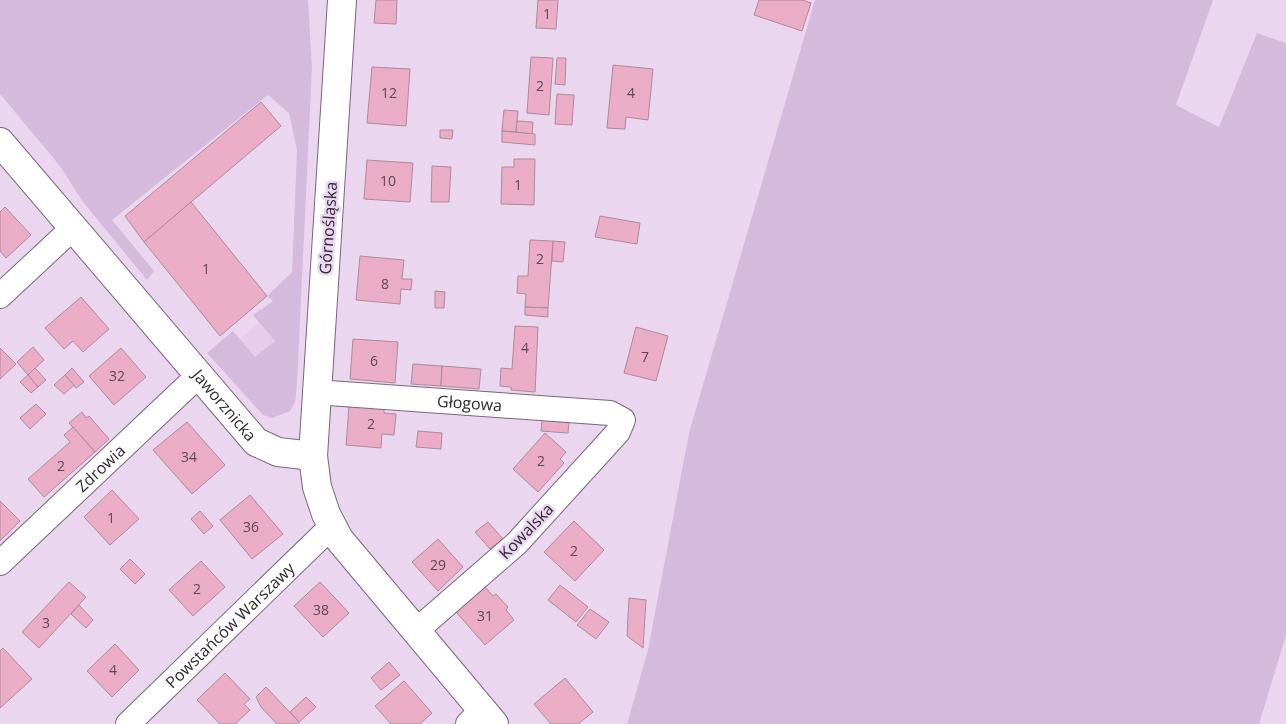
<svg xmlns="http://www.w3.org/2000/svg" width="1286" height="724" viewBox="0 0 1286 724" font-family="'Open Sans',sans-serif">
  <rect width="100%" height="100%" fill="#ebd6f0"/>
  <!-- built -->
  <polygon fill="#e7cced" points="260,322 276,341 255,358 240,339"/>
  <!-- green -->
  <g fill="#d6badd">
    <polygon points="0,0 308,0 312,67 297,385 295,402 290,411 272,418 263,415 207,353 233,331 255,357 275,341 253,315 273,301 267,296 292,272 297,150 289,113 268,95 112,220 154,271 147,280 83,202 60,166 0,94"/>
    <polygon points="815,0 1213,0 1176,105 1219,127 1257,33 1286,43 1286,635 1259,724 627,724 648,650 689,433"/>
  </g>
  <!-- building -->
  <g fill="#ebacc6" stroke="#ab8b98">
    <polygon points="376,0 397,0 396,24 374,23"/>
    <polygon points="538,0 558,0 556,29 536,28"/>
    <polygon points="759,0 802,0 811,3 802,31 754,15"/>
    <polygon points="531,57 553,58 549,115 527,113"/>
    <polygon points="557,58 566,58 565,85 555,84"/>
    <polygon points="613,65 653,69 648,120 626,117 625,129 607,128"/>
    <polygon points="372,67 410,69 406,126 367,123"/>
    <polygon points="557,94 574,95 572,125 555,124"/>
    <polygon points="261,102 281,126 144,242 125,216"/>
    <polygon points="504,110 518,111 516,132 502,131"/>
    <polygon points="517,121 533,122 532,134 516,132"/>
    <polygon points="440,130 453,130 452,139 440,138"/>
    <polygon points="502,131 535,134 535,145 502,142"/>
    <polygon points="514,159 535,159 534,205 501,204 502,167 514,167"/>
    <polygon points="367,160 413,163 410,202 364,199"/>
    <polygon points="432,166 451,167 449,202 431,202"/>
    <polygon points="191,202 267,296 220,336 144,242"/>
    <polygon points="5,207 31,235 6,258 0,251 0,212"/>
    <polygon points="600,216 640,223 637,244 595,237"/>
    <polygon points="530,240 553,241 548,308 525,307 526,294 517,293 518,276 528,276"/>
    <polygon points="553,241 565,242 563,262 552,261"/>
    <polygon points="360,256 404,260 402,279 412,279 411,290 401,289 400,304 356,300"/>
    <polygon points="435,291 445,292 444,308 435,308"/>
    <polygon points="81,297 109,329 83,352 73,341 64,349 45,328"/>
    <polygon points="525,307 548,308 548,317 525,315"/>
    <polygon points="515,326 538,327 535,392 511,390 511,387 500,386 501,368 512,369"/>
    <polygon points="636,327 668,336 656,381 624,373"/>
    <polygon points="353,339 398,342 395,383 350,379"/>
    <polygon points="33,347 44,360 28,375 17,362"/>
    <polygon points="0,348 16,364 0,379"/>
    <polygon points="121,348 146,377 114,405 89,376"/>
    <polygon points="413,364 442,366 441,386 411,384"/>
    <polygon points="442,366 481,369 479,389 441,386"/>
    <polygon points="35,368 46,380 38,387 28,375"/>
    <polygon points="72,368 84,382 76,388 65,375"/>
    <polygon points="28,375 38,387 31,393 20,382"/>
    <polygon points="65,375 74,385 64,394 54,385"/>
    <polygon points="36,404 46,414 30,429 20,418"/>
    <polygon points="349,406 384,409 384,413 396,414 394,435 382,434 381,448 346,445"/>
    <polygon points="82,412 86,418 89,416 109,439 95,452 69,423"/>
    <polygon points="542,420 569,422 568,433 541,431"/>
    <polygon points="187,422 225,465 192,494 153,450"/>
    <polygon points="73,427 95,452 44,497 28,479 70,442 64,435"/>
    <polygon points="418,431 442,433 441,449 416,447"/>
    <polygon points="545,433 566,452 560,459 564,463 538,492 513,469"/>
    <polygon points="112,490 139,519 110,545 84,517"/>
    <polygon points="250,495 283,534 252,559 220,520"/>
    <polygon points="0,501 20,521 0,541"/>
    <polygon points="200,511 213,526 204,534 191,519"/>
    <polygon points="574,521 604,550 575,581 544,552"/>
    <polygon points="488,522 503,539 490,549 475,532"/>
    <polygon points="438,539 463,567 438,591 412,562"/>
    <polygon points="130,559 145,574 135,584 120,569"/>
    <polygon points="201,561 225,587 193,616 169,590"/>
    <polygon points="69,582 86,597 39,648 22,632"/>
    <polygon points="320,582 349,613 323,637 294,606"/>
    <polygon points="560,585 588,607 576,622 548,600"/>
    <polygon points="485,587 493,596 496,594 508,607 506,610 514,620 485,645 456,612"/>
    <polygon points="629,598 646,600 643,648 627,636"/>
    <polygon points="79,605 93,620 86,628 71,614"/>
    <polygon points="590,609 609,622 596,639 577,625"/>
    <polygon points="115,644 139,670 112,697 87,671"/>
    <polygon points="3,648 32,679 0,708 0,651"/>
    <polygon points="389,662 400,675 381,690 371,678"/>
    <polygon points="225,673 250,699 244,704 250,710 235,724 220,724 197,700"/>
    <polygon points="565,678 593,712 578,724 551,724 534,704"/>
    <polygon points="404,681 432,713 420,724 391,724 375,706"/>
    <polygon points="266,687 299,722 298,724 277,724 261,707 256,697"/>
    <polygon points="306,697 316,707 299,722 290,712"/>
  </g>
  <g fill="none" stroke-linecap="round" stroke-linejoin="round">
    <defs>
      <g id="minor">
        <polyline points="0,296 74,227"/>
        <path id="s1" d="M315,392L610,413L623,420L618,432L517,543L417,630"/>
        <path id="s2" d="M0,563L200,374"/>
        <path id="s3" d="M128,724L332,526"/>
        <polyline points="468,724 483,709"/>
      </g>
      <g id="tertiary">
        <polyline points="342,0 313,456 317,487 326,514 339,539 494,724"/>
        <path id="s4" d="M0,142L256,442L278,452L313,456"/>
      </g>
    </defs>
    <!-- minor casing -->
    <use href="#minor" stroke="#79667e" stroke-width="26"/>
    <!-- tertiary casing -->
    <use href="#tertiary" stroke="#79667e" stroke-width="30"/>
    <!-- minor -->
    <use href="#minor" stroke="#fff" stroke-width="24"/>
    <!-- tertiary -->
    <use href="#tertiary" stroke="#fff" stroke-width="28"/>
  </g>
  <g text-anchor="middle" stroke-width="5" stroke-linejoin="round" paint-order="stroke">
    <!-- number labels -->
    <g font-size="14" fill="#5d4856">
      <text x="547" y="19">1</text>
      <text x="540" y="91">2</text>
      <text x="389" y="98">12</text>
      <text x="631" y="98">4</text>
      <text x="388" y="186">10</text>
      <text x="518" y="190">1</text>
      <text x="540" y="264">2</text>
      <text x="206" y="274">1</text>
      <text x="385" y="289">8</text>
      <text x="525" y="353">4</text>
      <text x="645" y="362">7</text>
      <text x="374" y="366">6</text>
      <text x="117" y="381">32</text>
      <text x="371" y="429">2</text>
      <text x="189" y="462">34</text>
      <text x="541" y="466">2</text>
      <text x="61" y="471">2</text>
      <text x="111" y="523">1</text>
      <text x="251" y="532">36</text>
      <text x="574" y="556">2</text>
      <text x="438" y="570">29</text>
      <text x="197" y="594">2</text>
      <text x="321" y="615">38</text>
      <text x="485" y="621">31</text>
      <text x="46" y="628">3</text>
      <text x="113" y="675">4</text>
    </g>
    <!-- street labels -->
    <g font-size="16" fill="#2e2630" stroke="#ebd6f0">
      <text transform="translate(328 228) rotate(-86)" y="6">Górnośląska</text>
      <text dy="6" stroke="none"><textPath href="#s1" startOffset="155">Głogowa</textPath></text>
      <text dy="6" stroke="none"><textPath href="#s4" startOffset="346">Jaworznicka</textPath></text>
      <text dy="6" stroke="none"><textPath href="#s2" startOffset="138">Zdrowia</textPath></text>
      <text transform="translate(526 531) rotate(-46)" y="6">Kowalska</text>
      <text dy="6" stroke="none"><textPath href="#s3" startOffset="142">Powstańców Warszawy</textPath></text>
    </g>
  </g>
</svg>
